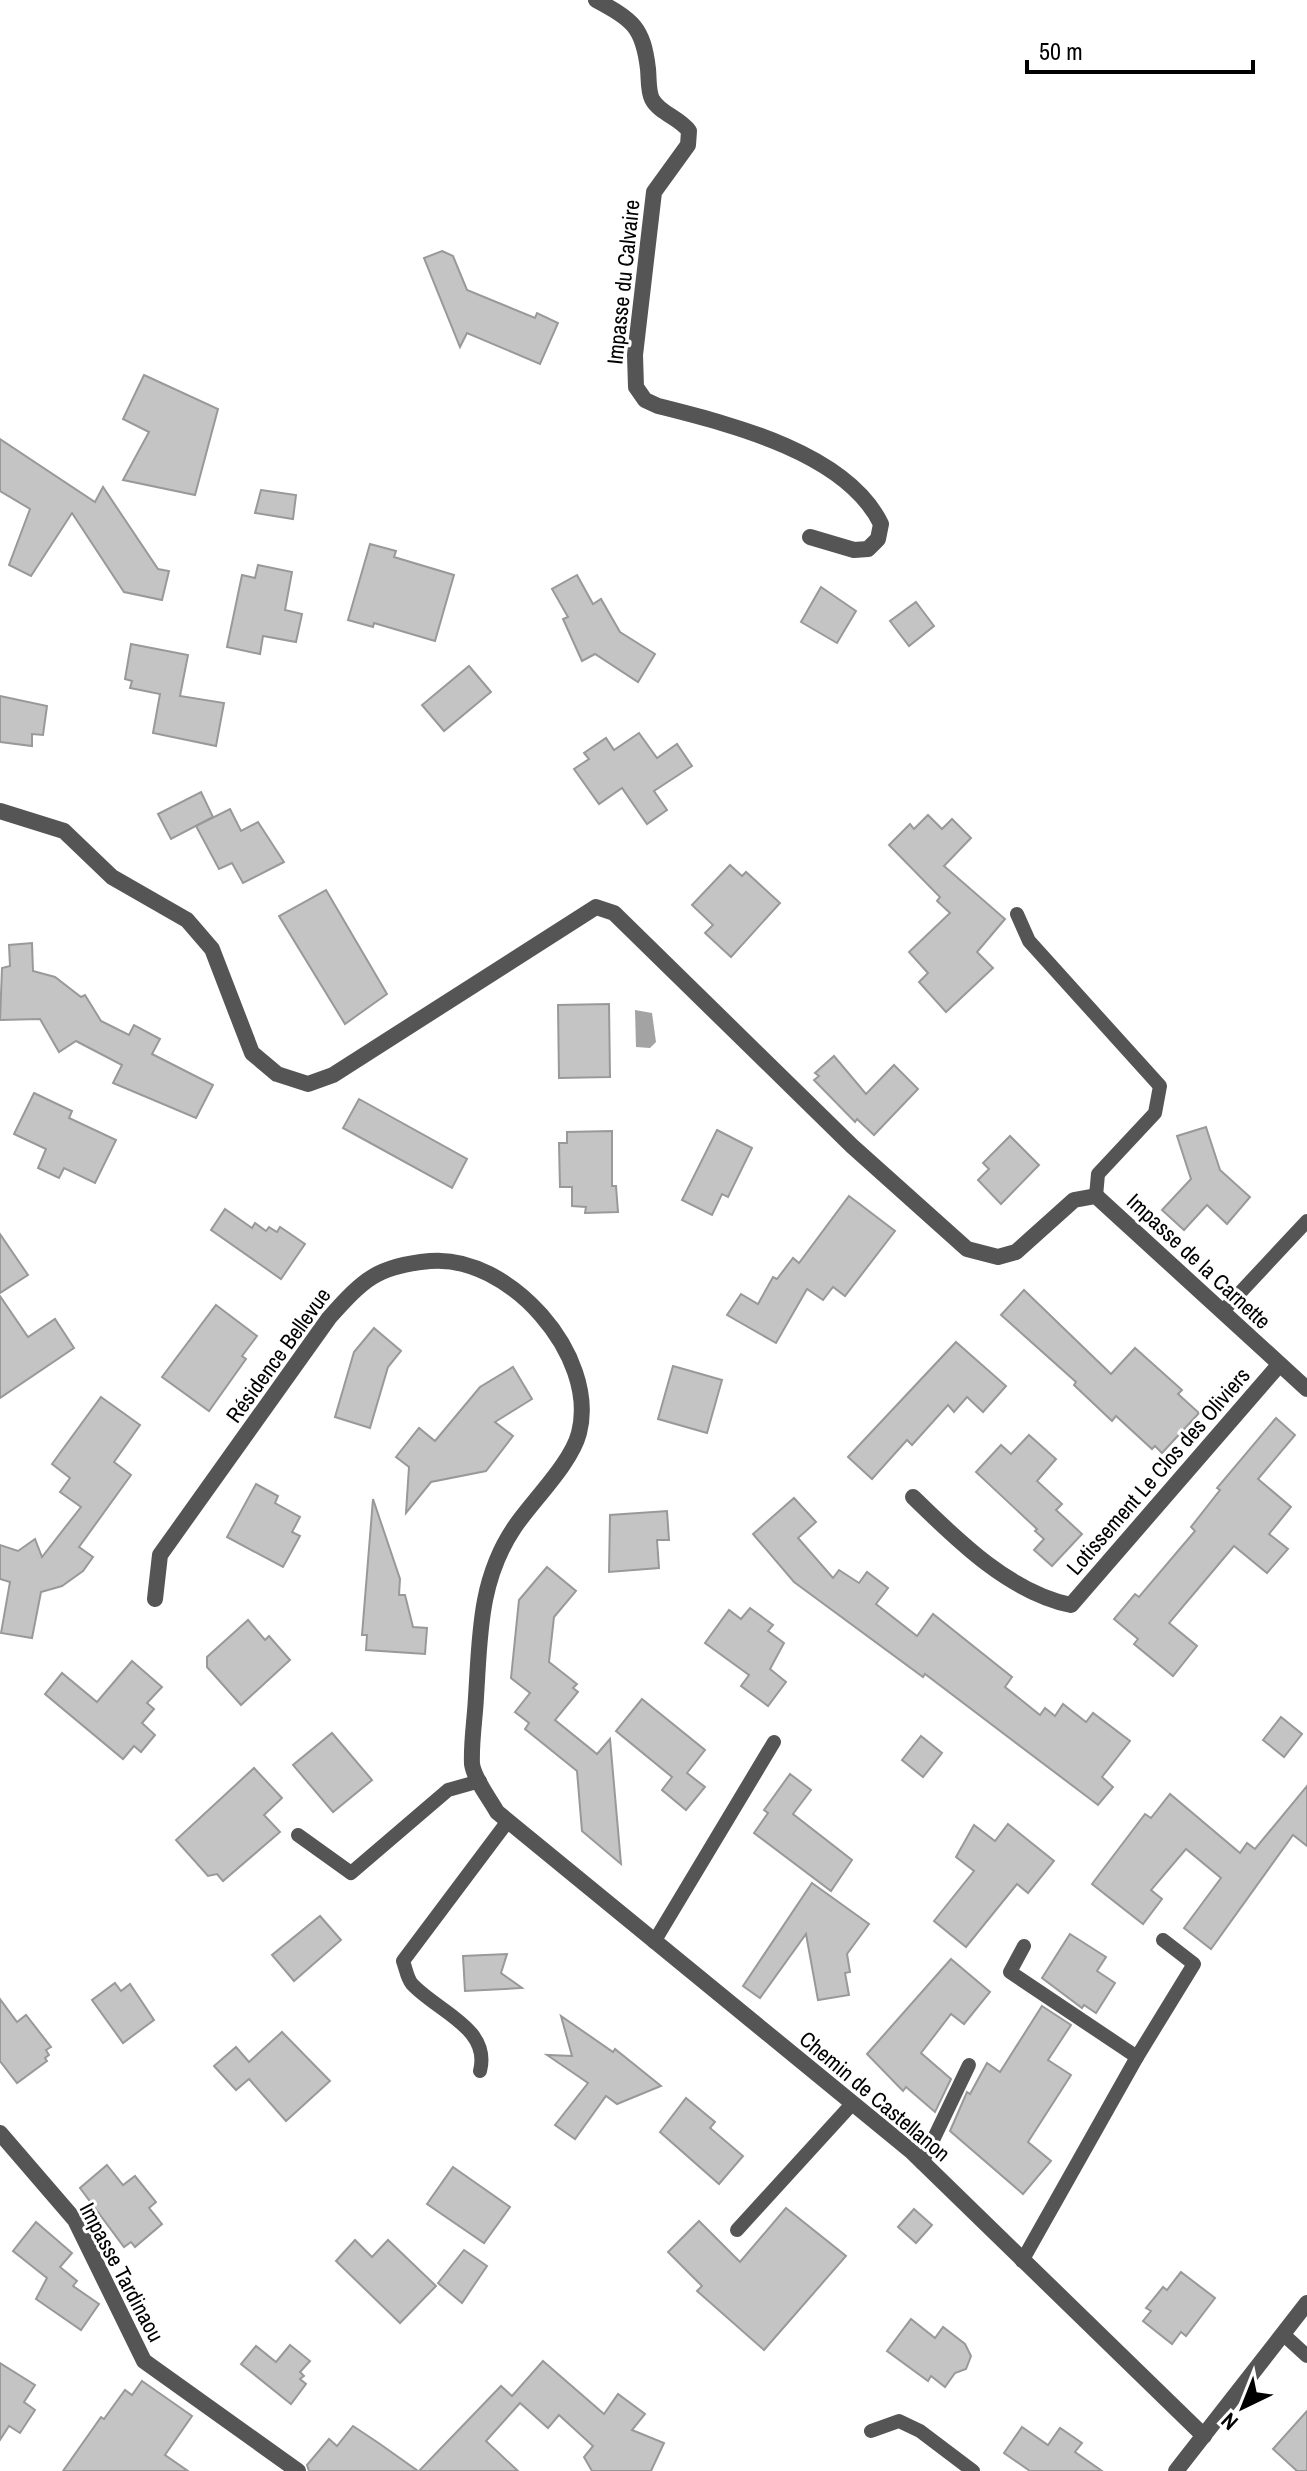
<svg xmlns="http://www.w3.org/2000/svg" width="1307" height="2471" viewBox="0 0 1307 2471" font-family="'Archivo Narrow',sans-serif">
  <rect width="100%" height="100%" fill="#fff"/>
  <!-- water -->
  <polygon fill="#a3a3a3" points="635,1010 652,1013 656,1042 650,1048 636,1047"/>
  <!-- building -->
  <g fill="#c4c4c4" stroke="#999" stroke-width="2">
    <polygon points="442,251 453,256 467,290 535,318 537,313 558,323 540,364 467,333 460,347 424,258"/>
    <polygon points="144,375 218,409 195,495 123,480 149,432 123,419"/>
    <polygon points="0,439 95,502 103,487 158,569 169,571 162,600 124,592 72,513 31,576 9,565 30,509 0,491"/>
    <polygon points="261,490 296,495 293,519 255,513"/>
    <polygon points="370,544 396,551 394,557 454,575 435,641 374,623 373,627 348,620"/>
    <polygon points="258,565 292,572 285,610 302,614 296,642 263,636 260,654 227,647 242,575 255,578"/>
    <polygon points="577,575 593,604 601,599 620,632 655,654 638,682 595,654 582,661 563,619 568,617 552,589"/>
    <polygon points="821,587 856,611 837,643 801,622"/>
    <polygon points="916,602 934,626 909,646 890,621"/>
    <polygon points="131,644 188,655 180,696 224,703 216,746 153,733 160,694 130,688 132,681 125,679"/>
    <polygon points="469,666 491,692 444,731 422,705"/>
    <polygon points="0,696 47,706 43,735 32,734 32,746 0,742"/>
    <polygon points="639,733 657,758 677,744 692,766 654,791 667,810 647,824 622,788 599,804 574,769 589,759 584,753 606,738 614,750"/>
    <polygon points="201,792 213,817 171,839 158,814"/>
    <polygon points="230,809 241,831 258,822 284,862 243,883 232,863 219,869 196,826"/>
    <polygon points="928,815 942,829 952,819 971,838 944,866 1005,919 977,952 993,968 946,1012 919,982 928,973 909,952 950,913 937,901 940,897 889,845 910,824 914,829"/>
    <polygon points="730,865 742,876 746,872 780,903 731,957 705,933 713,925 692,905"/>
    <polygon points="326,890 387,994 345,1024 279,916"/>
    <polygon points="32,943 33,971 55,977 81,997 85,995 101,1021 129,1035 134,1025 160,1039 152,1054 213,1085 196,1118 113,1083 122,1065 76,1041 59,1052 40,1019 0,1020 2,968 10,966 9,945"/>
    <polygon points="609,1004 610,1077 559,1078 558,1005"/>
    <polygon points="834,1056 866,1094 894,1065 918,1089 874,1135 857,1119 855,1122 814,1080 819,1076 815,1073"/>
    <polygon points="34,1093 72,1111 69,1118 116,1140 95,1183 64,1168 59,1178 38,1168 46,1149 14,1134"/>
    <polygon points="359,1099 467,1159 452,1188 343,1128"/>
    <polygon points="1206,1127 1220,1170 1250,1197 1227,1224 1207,1205 1184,1230 1162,1210 1191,1179 1177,1136"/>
    <polygon points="717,1130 752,1148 728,1197 722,1194 712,1215 682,1200"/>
    <polygon points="612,1131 612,1186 616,1186 618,1212 585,1213 586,1207 572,1206 572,1187 560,1187 559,1143 567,1143 567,1132"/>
    <polygon points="1010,1136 1039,1165 1001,1204 978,1180 989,1169 983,1163"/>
    <polygon points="849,1196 895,1231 845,1296 833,1287 823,1300 807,1289 776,1343 727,1315 741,1294 758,1304 773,1277 777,1279 793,1258 799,1263"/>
    <polygon points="225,1209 252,1228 255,1223 266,1231 269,1227 277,1232 280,1227 305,1244 281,1279 211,1230"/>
    <polygon points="0,1234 28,1275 0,1293"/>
    <polygon points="1024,1290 1111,1374 1135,1348 1182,1390 1178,1394 1199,1413 1162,1453 1155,1446 1152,1449 1116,1416 1112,1421 1074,1385 1076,1382 1001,1315"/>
    <polygon points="0,1296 28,1337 55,1319 74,1348 0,1398"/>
    <polygon points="216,1305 257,1336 242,1356 246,1359 209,1411 162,1377"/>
    <polygon points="374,1328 401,1351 388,1367 370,1428 335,1417 354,1352"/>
    <polygon points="956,1342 1006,1386 983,1412 967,1397 954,1412 948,1405 912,1445 907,1440 872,1479 848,1457"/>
    <polygon points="673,1366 722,1380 707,1433 658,1419"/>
    <polygon points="513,1367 532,1399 495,1422 513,1436 486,1471 431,1482 406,1513 409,1467 396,1457 419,1428 435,1441 480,1387"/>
    <polygon points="101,1397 140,1425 114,1462 131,1475 79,1547 93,1557 83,1571 62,1586 41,1592 32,1638 1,1633 10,1582 0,1579 0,1545 18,1551 35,1539 42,1557 81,1507 60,1492 70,1478 52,1464"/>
    <polygon points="1276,1418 1295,1435 1258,1479 1291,1507 1269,1534 1288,1549 1267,1573 1234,1546 1169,1623 1197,1646 1173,1676 1134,1644 1138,1639 1114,1619 1135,1594 1139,1597 1195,1531 1191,1527 1220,1490 1217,1488"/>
    <polygon points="1029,1435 1056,1459 1037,1481 1062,1504 1056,1510 1082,1534 1052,1566 1034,1550 1044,1539 1035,1531 1037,1529 976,1472 1001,1445 1011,1454"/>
    <polygon points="256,1484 278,1496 275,1503 300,1517 292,1532 300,1536 283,1567 227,1537"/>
    <polygon points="794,1498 816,1522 798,1538 833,1578 839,1570 859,1583 867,1572 888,1588 876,1604 917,1636 933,1614 1012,1677 1005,1687 1040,1715 1045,1708 1055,1716 1063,1704 1086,1722 1093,1713 1130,1741 1102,1777 1113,1787 1098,1805 925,1674 923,1677 794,1582 753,1534"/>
    <polygon points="373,1499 400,1579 399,1595 405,1595 413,1627 427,1628 425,1654 366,1650 367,1635 362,1635"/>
    <polygon points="667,1511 669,1540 657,1540 659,1568 609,1572 610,1515"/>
    <polygon points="547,1567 576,1591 554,1617 549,1662 577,1684 573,1688 578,1692 555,1720 597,1754 610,1739 621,1864 582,1831 577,1771 525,1729 529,1723 515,1712 530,1693 511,1678 519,1600"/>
    <polygon points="750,1608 773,1625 768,1631 784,1643 770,1669 786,1682 768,1706 741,1686 749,1675 705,1643 729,1610 741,1619"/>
    <polygon points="248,1620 265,1640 269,1636 290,1660 241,1705 207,1667 207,1657"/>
    <polygon points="132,1661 162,1687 147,1703 154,1709 142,1723 155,1735 141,1752 134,1746 123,1759 45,1694 62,1673 97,1702"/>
    <polygon points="642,1699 705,1750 687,1773 705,1787 686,1810 662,1790 672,1777 616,1731"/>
    <polygon points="1281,1717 1302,1734 1284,1757 1263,1740"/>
    <polygon points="332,1733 372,1780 333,1812 293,1765"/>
    <polygon points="921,1736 942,1753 923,1777 902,1760"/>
    <polygon points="254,1768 282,1798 264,1815 280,1832 223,1881 217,1874 208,1876 176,1840"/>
    <polygon points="790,1774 811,1790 793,1814 852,1860 831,1891 754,1833 768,1813 764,1810"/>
    <polygon points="1307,1786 1307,1846 1293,1835 1211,1949 1184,1928 1221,1878 1186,1849 1151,1890 1162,1899 1143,1924 1092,1884 1145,1814 1151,1818 1170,1794 1240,1853 1247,1843 1255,1849"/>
    <polygon points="1008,1824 1054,1861 1028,1893 1017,1884 966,1947 934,1921 974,1871 956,1857 974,1825 995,1841"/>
    <polygon points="812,1883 869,1924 847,1954 850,1972 845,1973 849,1995 818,2000 806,1934 760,1998 743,1986"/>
    <polygon points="320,1916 341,1940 294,1981 272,1955"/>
    <polygon points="1070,1934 1106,1957 1097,1971 1115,1983 1096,2013 1084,2005 1082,2008 1042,1978"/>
    <polygon points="507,1954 501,1973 522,1988 465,1991 463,1956"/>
    <polygon points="951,1959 990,1992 964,2024 951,2014 921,2053 951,2079 935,2112 906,2087 903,2091 867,2054"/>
    <polygon points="115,1983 121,1991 130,1984 154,2020 123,2043 92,2000"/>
    <polygon points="0,1999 17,2022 26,2015 51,2047 46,2050 49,2055 45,2058 47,2061 17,2083 0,2061"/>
    <polygon points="1042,2006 1071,2025 1048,2060 1071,2075 1028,2142 1051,2161 1023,2194 950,2131 967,2092 970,2094 987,2063 1000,2072"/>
    <polygon points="561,2016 613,2052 615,2049 661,2086 617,2104 606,2096 575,2139 555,2125 588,2083 547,2055 572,2056"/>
    <polygon points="282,2032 330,2081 286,2121 249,2079 236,2090 214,2066 236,2047 249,2062"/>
    <polygon points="686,2098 715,2122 710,2128 743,2156 719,2184 660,2132"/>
    <polygon points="107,2165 123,2185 135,2176 156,2202 149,2208 162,2224 135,2247 131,2242 124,2247 80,2188"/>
    <polygon points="453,2167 510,2207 484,2243 427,2204"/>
    <polygon points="786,2208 846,2256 764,2350 697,2291 702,2286 668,2252 699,2221 740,2262"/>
    <polygon points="914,2209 932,2225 916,2243 898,2227"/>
    <polygon points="36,2222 72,2253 60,2267 77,2281 73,2286 99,2304 81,2330 36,2299 47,2278 13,2251"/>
    <polygon points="355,2240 372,2257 388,2240 436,2286 400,2323 336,2261"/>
    <polygon points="464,2250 487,2266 462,2303 438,2283"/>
    <polygon points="1181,2272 1215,2298 1186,2336 1181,2332 1172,2344 1143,2321 1151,2311 1146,2308 1163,2287 1167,2290"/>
    <polygon points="911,2319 935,2338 943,2327 965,2344 971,2356 966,2369 955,2373 945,2387 931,2376 928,2381 887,2351"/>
    <polygon points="290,2345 310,2361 300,2372 304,2376 300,2379 306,2384 291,2404 241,2364 256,2346 276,2362"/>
    <polygon points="543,2361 604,2414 618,2394 645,2414 632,2430 664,2443 651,2471 592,2471 584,2457 593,2446 559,2415 548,2428 520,2403 486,2441 518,2471 419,2471 501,2386 512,2396"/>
    <polygon points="0,2363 35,2385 24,2402 35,2410 20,2433 9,2426 0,2440"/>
    <polygon points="142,2381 192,2416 165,2455 188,2471 63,2471 101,2417 104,2419 125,2390 132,2395"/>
    <polygon points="1307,2411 1307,2471 1297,2471 1273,2449"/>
    <polygon points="353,2426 380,2444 418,2471 309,2471 307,2465 329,2439 337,2446"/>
    <polygon points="1022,2427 1048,2445 1060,2428 1082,2443 1075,2452 1102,2471 1030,2471 1004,2453"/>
  </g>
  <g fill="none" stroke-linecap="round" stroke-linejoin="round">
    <!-- lane -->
    <g stroke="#555" stroke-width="14">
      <polyline points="1017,914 1029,941 1160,1086 1155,1113 1098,1174 1096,1196"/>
      <polyline points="1222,1312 1307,1221"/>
      <polyline points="298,1835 351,1873 448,1790 480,1781"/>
      <polyline points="654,1942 774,1742"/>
      <polyline points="1024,1946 1010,1972 1137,2057"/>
      <path d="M480,2071C491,2028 438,2012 412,1984C407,1978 406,1969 403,1961L508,1821"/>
      <polyline points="922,2163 969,2065"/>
      <polyline points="737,2230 852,2104"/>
      <polyline points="1022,2261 1137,2057 1194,1964 1163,1940"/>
      <polyline points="1284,2335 1307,2356"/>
      <polyline points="871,2431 899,2421 920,2431 973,2471"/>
    </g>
    <!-- street -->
    <g stroke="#555" stroke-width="16">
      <path d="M596,0C633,20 643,27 648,69C649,79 648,91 652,99C659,113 680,118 689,131L688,145L654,192L635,355L636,387L645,400L658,406C729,424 846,452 881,524L878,539L868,549L854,550L810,537"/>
      <polyline points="0,811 64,831 112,877 187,920 212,949 252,1053 277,1074 308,1084 333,1075 596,907 614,913 852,1146 967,1249 998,1257 1016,1252 1074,1200 1096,1196 1307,1389"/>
      <path d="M913,1497C957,1540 1009,1592 1071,1605L1279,1365"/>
      <path d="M155,1599L160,1555L329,1318C364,1279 377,1266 430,1261C508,1254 599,1355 579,1433C571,1464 532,1501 514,1528C479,1580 480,1636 476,1697C475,1719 471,1742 472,1764C474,1779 490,1799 497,1812L911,2151L1204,2436"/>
      <polyline points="0,2133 75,2220 144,2361 298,2471"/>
      <polyline points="1176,2471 1307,2303"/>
    </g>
  </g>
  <g text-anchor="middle" stroke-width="6" stroke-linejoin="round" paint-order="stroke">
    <!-- street labels -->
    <g font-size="22" fill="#000" stroke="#fff">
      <text transform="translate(623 282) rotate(-84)" y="8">Impasse du Calvaire</text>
      <text transform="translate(1199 1261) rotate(43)" y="8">Impasse de la Carnette</text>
      <text transform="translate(278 1355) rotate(-54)" y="8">Résidence Bellevue</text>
      <text transform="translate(1158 1471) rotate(-49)" y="8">Lotissement Le Clos des Oliviers</text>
      <text transform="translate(875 2096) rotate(40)" y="8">Chemin de Castellanon</text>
      <text transform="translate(122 2272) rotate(62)" y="8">Impasse Tardinaou</text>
    </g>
  </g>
  <!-- north arrow -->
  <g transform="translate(1243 2407) rotate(223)" stroke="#ffffff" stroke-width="6" paint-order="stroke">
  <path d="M0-6L14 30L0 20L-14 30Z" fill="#000000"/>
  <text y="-12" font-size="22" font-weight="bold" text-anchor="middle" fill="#000000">N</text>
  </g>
  <!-- scale -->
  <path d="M1027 60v12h226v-12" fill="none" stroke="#000000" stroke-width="4"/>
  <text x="1039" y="60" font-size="24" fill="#000000" stroke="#ffffff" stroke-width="6" paint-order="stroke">50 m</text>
</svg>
